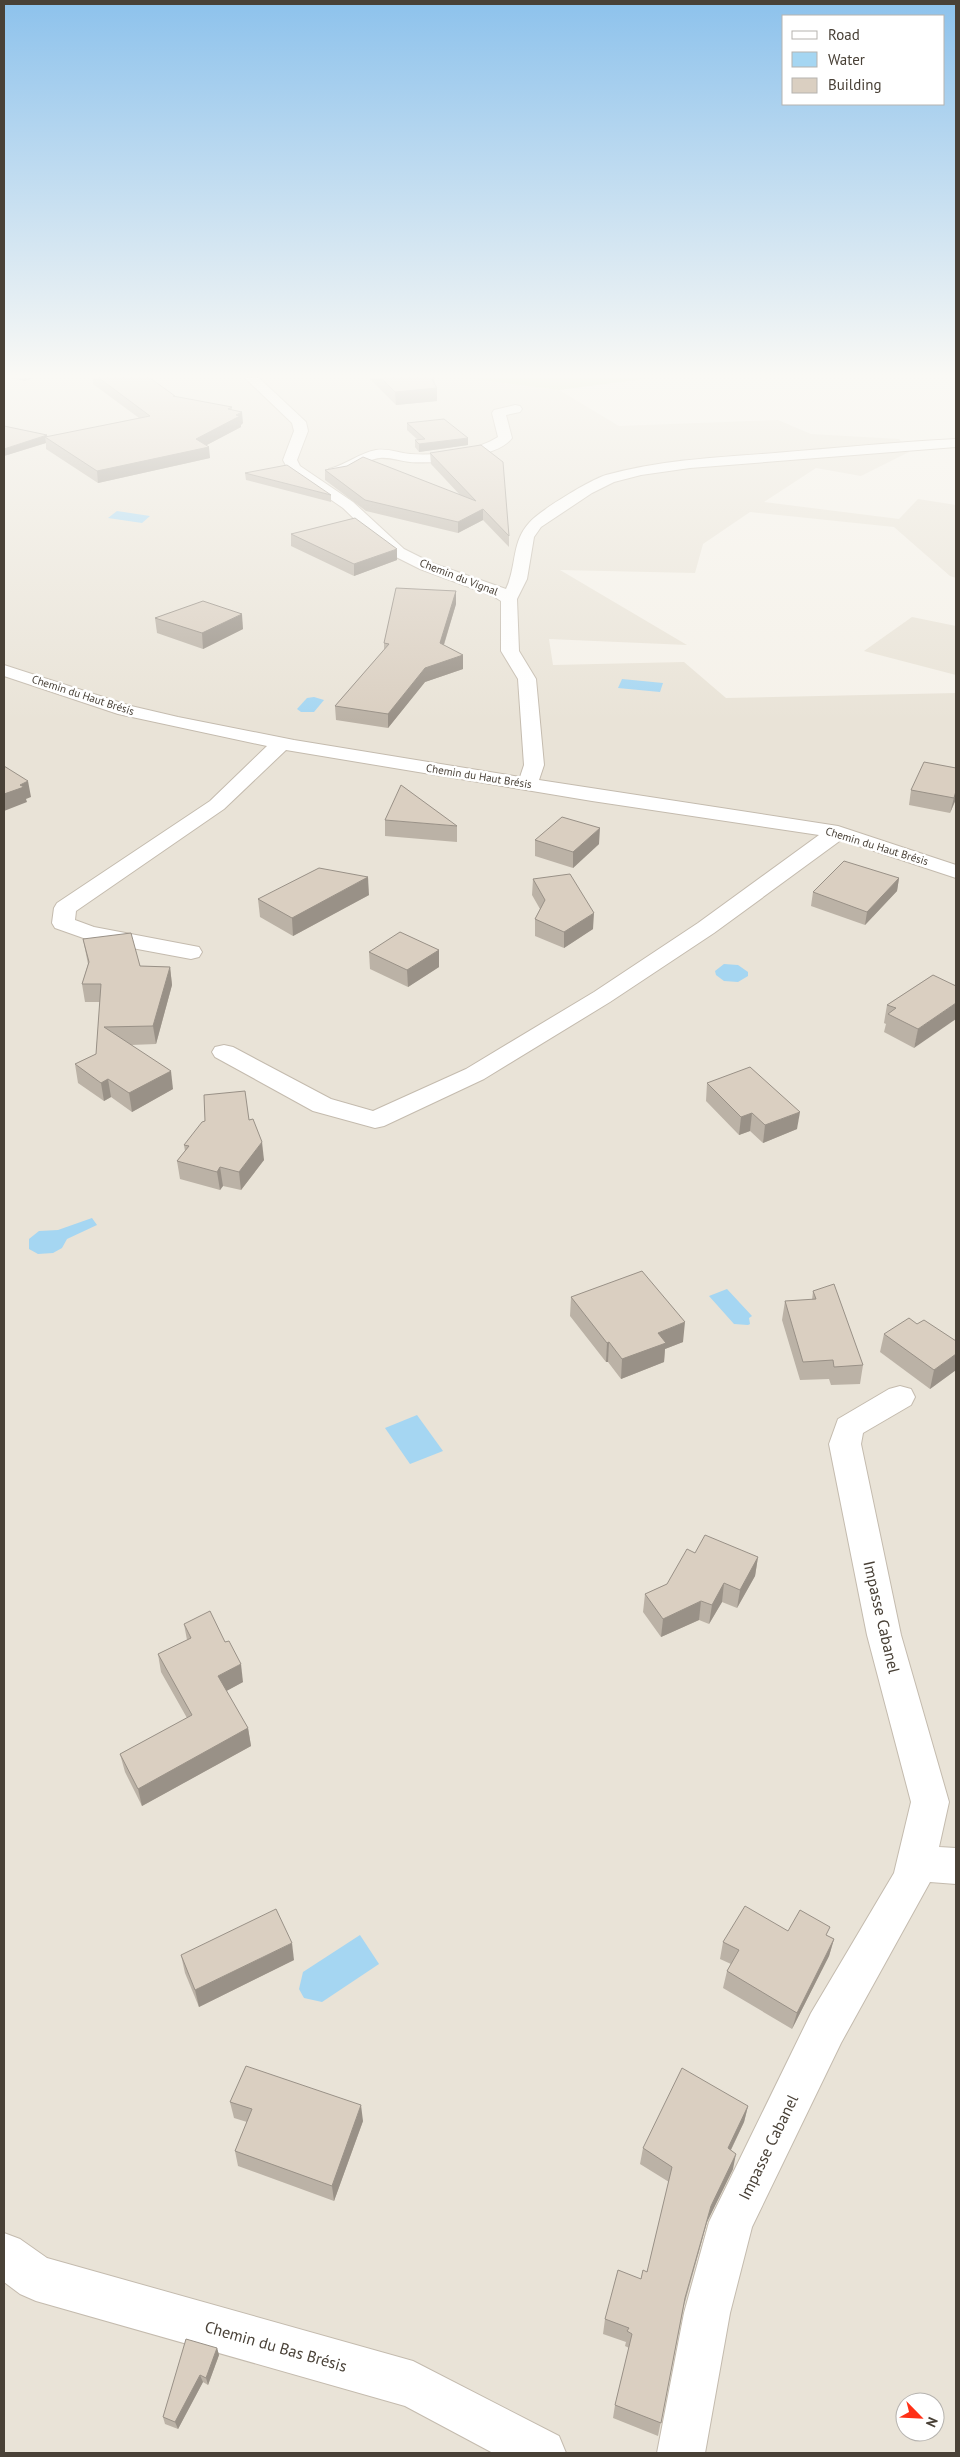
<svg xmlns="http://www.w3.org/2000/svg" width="960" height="2457" viewBox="0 0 960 2457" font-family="'PT Sans',sans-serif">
  <rect width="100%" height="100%" fill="#f5f1e9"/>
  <!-- residential -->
  <g fill="#e9e3d7" fill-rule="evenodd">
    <path d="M4,378H466L559,390L619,426L778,420L811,434L899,439L909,452L861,476L816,468L764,502L899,519L918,499L956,505V578L950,576L894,527L750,512L703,544L695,573L560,570L687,645L549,639L553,665L684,662L726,698L956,693V2453H4ZM905,2402H935V2432H905Z"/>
    <polygon points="912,617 956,626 956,675 864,651"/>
  </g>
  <!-- green -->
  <polygon fill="#d3eab1" points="466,378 651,378 559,390"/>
  <!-- water -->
  <g fill="#a5d6f2">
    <polygon points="117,511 150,516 142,523 108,518"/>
    <polygon points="622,679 663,683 660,692 618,688"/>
    <polygon points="314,697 324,700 314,712 301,712 297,709 307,698"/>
    <polygon points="724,964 738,965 748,972 748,976 738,982 724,981 716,975 715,971"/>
    <polygon points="92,1218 97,1225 67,1239 62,1248 53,1253 38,1254 29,1249 29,1239 39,1231 58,1230"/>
    <polygon points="727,1289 752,1316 749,1318 750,1324 748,1325 734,1324 709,1296"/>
    <polygon points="417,1415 443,1451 410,1464 385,1428"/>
    <polygon points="360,1935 379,1964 322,2002 304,1998 299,1989 303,1972"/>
  </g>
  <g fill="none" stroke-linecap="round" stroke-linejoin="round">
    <defs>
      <g id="minor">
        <path d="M245,378H259L306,422L308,431L297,460L300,466L353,502L404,549L432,563L506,589C517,566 511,543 529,523C540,510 590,480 606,475C661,460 718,457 775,453C835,448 896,442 956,439V447L690,468L641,475L614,482L592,493L541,527L534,537L527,579L517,599L519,651L536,679L544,765L539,780L838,826L956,865V878L841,840L714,933L610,1002L484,1079L384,1126L375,1128L313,1111L215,1057L212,1052L215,1047L224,1045L233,1047L331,1099L373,1111L466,1069L594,992L698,923L819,835L592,801L286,750L224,809L76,911L75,920L94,927L199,947L202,952L199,957L191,959L89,940L55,928L52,923L54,908L57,903L210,801L267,746L118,714L4,676V665L131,706L178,717L294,740L520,777L524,765L518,679L501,651V601L493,596L420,569L392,555L343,508L289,471L283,460L294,431L292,423Z"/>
        <path d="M515,405L520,406L522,409L520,412L506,415L512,438C498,458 433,464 410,462C400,461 390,457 380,458C366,459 351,474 334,476L327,472L329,469C346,465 359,453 376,450C388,448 399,453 410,454C438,456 474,452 498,437L492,413L494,410Z"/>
        <polygon points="900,1386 911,1389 915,1397 911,1405 863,1433 861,1444 901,1635 949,1802 939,1847 956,1848 956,1884 930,1882 841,2043 752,2227 730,2313 705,2453 657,2453 684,2313 709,2222 811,2013 894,1873 911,1802 867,1635 829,1444 838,1419 889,1389"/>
        <polygon points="4,2233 20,2239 47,2258 413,2361 559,2436 566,2453 493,2453 405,2406 36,2301 20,2294 4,2282"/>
      </g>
    </defs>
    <!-- minor casing -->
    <use href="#minor" stroke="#c4bbae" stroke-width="2"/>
    <!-- minor -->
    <use href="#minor" fill="#fff" fill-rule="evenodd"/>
  </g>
  <!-- wall -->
  <g fill="#bbb2a6">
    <polygon points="12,378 32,378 24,381"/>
    <polygon points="93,378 150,378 175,396 175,397 232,407 232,410 243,423 241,425 241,427 207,445 210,458 98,483 46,449 46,443 4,456 47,435 47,437 139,418 93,384"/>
    <polygon points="369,378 434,378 434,384 437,388 437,401 396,405"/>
    <polygon points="407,423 468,445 419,452 415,447 415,440 418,440 407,430"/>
    <polygon points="430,453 509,536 509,547 483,520 458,533 366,511 325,480 325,470 460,495 431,464"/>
    <polygon points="245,473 331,495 331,502 246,480"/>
    <polygon points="291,534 397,560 354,576 291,546"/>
    <polygon points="456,591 456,604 444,645 463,655 463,669 425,682 388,728 336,720 335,706 384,650 384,643"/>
    <polygon points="155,618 243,629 203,649 157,633"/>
    <polygon points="956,768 956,799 950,813 909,805 911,790"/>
    <polygon points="385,820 457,826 457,842 385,836"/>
    <polygon points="535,840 599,844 573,868 535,856"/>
    <polygon points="899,878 897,891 865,925 811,906 813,892"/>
    <polygon points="533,879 593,929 564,948 535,936 535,919 540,909 532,895"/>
    <polygon points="369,895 293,936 260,917 258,899"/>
    <polygon points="83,939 140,966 170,967 172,985 156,1044 131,1045 173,1089 132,1112 111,1097 104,1101 78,1083 75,1064 96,1054 100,1002 85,1002 82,984 88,964"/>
    <polygon points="439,950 439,967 408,987 370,969 369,952"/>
    <polygon points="933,975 914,1048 884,1032 886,1024 884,1023 887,1005"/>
    <polygon points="707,1083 797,1129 763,1143 750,1131 739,1135 706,1101"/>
    <polygon points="249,1120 264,1160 241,1190 223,1186 220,1190 180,1179 177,1161 185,1151 184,1145"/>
    <polygon points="813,1291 863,1365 860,1384 831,1385 829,1379 800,1380 782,1320 785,1301 812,1300"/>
    <polygon points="571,1297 683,1342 665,1349 664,1362 621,1379 608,1362 606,1362 570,1316"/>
    <polygon points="884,1334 956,1341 956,1370 930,1389 880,1352"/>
    <polygon points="695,1553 758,1557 755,1576 737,1608 722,1602 709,1624 699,1620 661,1637 643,1612 645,1594 667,1584"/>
    <polygon points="184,1624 243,1682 226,1691 248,1728 251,1746 142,1806 125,1772 120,1754 187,1718 161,1672 158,1654 187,1640"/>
    <polygon points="788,1931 828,1936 834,1939 829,1956 792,2029 723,1988 727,1971 731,1964 720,1959 723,1942"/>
    <polygon points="181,1955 294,1960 199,2007 185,1973"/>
    <polygon points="230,2102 363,2121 334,2201 238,2166 235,2151 247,2122 234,2118"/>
    <polygon points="748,2106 744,2122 731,2150 733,2169 707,2222 684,2306 658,2436 613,2418 615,2405 629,2348 625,2346 626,2342 603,2334 605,2319 647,2272 669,2182 640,2164 643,2148"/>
    <polygon points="217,2348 219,2355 208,2385 203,2382 178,2429 165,2424 163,2417"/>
  </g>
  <!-- shaded-wall -->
  <g fill="#999187">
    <polygon points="23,378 32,378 24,381"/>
    <polygon points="434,379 435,388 437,388 437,401 396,405 395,392"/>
    <polygon points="242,412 243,423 241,425 241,427 201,448 209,447 210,458 98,483 97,471 196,439"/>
    <polygon points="47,435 48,439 45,437 46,443 4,456 4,449"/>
    <polygon points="468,438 468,445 419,452 419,444"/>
    <polygon points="483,509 483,520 458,533 458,522"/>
    <polygon points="397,549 397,560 354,576 354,564"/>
    <polygon points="456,591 456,604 440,657 440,643"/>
    <polygon points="242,614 243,629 203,649 202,633"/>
    <polygon points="463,655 463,669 425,682 388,728 388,714 425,668"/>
    <polygon points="28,781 31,797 26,799 27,802 4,811 4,794 20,785"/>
    <polygon points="956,791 956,799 950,813 954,798"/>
    <polygon points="600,828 599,844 573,868 573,852"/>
    <polygon points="368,877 369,895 293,936 292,918"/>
    <polygon points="899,878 897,891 865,925 867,912"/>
    <polygon points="594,913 593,929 564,948 564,932"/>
    <polygon points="439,950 439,967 408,987 407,970"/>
    <polygon points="170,967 172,985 156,1044 153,1026"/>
    <polygon points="956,1003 956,1019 914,1048 918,1029"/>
    <polygon points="171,1071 173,1089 132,1112 129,1093"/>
    <polygon points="108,1079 111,1097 104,1101 101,1083"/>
    <polygon points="800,1112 797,1129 763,1143 765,1125"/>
    <polygon points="752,1113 750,1131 739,1135 741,1117"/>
    <polygon points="262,1142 264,1160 241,1190 239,1172"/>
    <polygon points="220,1167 223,1186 220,1190 217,1172"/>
    <polygon points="685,1322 683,1342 665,1349 664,1362 621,1379 622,1359 658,1333"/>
    <polygon points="609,1342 608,1362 606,1362 607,1343"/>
    <polygon points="956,1354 956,1370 930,1389 934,1370"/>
    <polygon points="758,1557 755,1576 737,1608 740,1590"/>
    <polygon points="724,1583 722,1602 709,1624 712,1605"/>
    <polygon points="701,1601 699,1620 661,1637 663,1619"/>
    <polygon points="241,1664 243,1682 221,1694 218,1676"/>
    <polygon points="248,1728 251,1746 142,1806 138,1789"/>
    <polygon points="834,1939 829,1956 792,2029 797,2013"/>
    <polygon points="292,1943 294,1960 199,2007 195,1990"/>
    <polygon points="361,2105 363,2121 334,2201 332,2186"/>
    <polygon points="748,2106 744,2122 724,2164 728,2148"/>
    <polygon points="736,2154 733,2169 707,2222 682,2312 711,2206"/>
    <polygon points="217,2348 219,2355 208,2385 206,2378"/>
    <polygon points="200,2375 203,2382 178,2429 175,2422"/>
  </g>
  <!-- building -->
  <g fill="#dacfc1" stroke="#999187">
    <polygon points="99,378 150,378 175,396 173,396 232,407 228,409 242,412 236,415 240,416 196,439 209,447 97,471 45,437 150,416"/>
    <polygon points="381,378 434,378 434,379 432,380 437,388 395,392"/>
    <polygon points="444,419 468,438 419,444 415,440 425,439 407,423"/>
    <polygon points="4,426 47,435 4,449"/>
    <polygon points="481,445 503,462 509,536 483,509 458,522 365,500 325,470 347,466 363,457 476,501 430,453"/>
    <polygon points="287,465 331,495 245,473"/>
    <polygon points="355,518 397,549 354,564 291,534"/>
    <polygon points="396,588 456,591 440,643 463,655 425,668 388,714 335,706 389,644 384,643"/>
    <polygon points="203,601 242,614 202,633 155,618"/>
    <polygon points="924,762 956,768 956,791 954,798 911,790"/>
    <polygon points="4,766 28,781 20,785 24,787 4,794"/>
    <polygon points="401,785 457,826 385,820"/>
    <polygon points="562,817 600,828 573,852 535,840"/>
    <polygon points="844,861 899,878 867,912 813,892"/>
    <polygon points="319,868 368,877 292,918 258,899"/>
    <polygon points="570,874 594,913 564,932 535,919 545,900 533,879"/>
    <polygon points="400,932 439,950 407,970 369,952"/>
    <polygon points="131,933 140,966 170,967 153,1026 104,1027 171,1071 129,1093 108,1079 101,1083 75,1064 96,1054 101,984 82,984 89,962 83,939"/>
    <polygon points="933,975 956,986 956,1003 918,1029 888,1014 896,1008 887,1005"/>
    <polygon points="750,1067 800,1112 765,1125 752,1113 741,1117 707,1083"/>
    <polygon points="245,1091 249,1120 253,1119 262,1142 239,1172 220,1167 217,1172 177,1161 189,1146 184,1145 202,1122 205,1121 204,1095"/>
    <polygon points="642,1271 685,1322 658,1333 666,1343 622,1359 609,1342 607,1343 571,1297"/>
    <polygon points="834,1284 863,1365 834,1367 833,1360 803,1362 785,1301 816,1299 813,1291"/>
    <polygon points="909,1318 917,1324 924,1320 956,1341 956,1354 934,1370 884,1334"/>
    <polygon points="705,1535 758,1557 740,1590 724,1583 712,1605 701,1601 663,1619 645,1594 667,1584 687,1549 695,1553"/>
    <polygon points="210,1611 225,1642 229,1641 241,1664 218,1676 248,1728 138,1789 120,1754 192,1715 158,1654 191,1638 184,1624"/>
    <polygon points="745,1906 788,1931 800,1910 830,1927 826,1935 834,1939 797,2013 727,1971 739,1950 723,1942"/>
    <polygon points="276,1909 292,1943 195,1990 181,1955"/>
    <polygon points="246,2066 361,2105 332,2186 235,2151 252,2109 230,2102"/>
    <polygon points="682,2068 748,2106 728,2148 736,2154 711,2206 685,2298 661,2423 615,2405 632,2334 627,2331 629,2328 605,2319 618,2270 641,2279 643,2270 647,2272 672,2167 643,2148"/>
    <polygon points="186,2339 217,2348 206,2378 200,2375 175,2422 163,2417"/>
  </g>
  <!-- sky -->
  <linearGradient id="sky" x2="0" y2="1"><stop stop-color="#8dc2ec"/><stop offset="0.52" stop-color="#faf9f5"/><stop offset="1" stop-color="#faf9f5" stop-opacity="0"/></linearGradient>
  <rect width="960" height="722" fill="url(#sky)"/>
  <g text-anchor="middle" stroke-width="5" stroke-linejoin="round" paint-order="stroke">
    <!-- far-street labels -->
    <g font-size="11" fill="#494137" stroke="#fff">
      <text transform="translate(459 577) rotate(21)" y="4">Chemin du Vignal</text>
      <text transform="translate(83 695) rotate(18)" y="4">Chemin du Haut Brésis</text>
      <text transform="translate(479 776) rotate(9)" y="4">Chemin du Haut Brésis</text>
      <text transform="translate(877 846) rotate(17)" y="4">Chemin du Haut Brésis</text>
    </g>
    <!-- near-street labels -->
    <g font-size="16" fill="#494137" stroke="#fff">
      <text transform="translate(882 1617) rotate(77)" y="6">Impasse Cabanel</text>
      <text transform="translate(768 2147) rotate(-64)" y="6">Impasse Cabanel</text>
      <text transform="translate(276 2346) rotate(16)" y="6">Chemin du Bas Brésis</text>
    </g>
  </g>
  <!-- border -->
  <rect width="960" height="2457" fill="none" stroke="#494137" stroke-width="10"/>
  <!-- legend -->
  <rect x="782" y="15" width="162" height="90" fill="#ffffff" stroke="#b6b3af"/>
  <rect x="792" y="31" width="25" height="8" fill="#ffffff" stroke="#b6b3af"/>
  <text x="828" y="40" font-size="15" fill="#494137">Road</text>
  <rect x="792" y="52" width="25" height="15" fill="#a5d6f2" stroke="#b6b3af"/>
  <text x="828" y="65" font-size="15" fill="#494137">Water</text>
  <rect x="792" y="78" width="25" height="15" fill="#dacfc1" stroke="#b6b3af"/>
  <text x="828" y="90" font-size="15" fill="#494137">Building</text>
  <!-- north arrow -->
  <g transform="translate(920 2417) rotate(114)"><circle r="24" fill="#ffffff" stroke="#b6b3af"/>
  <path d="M0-4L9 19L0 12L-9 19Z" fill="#ff3016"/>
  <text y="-8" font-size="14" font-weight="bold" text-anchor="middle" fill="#494137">N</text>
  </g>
</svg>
